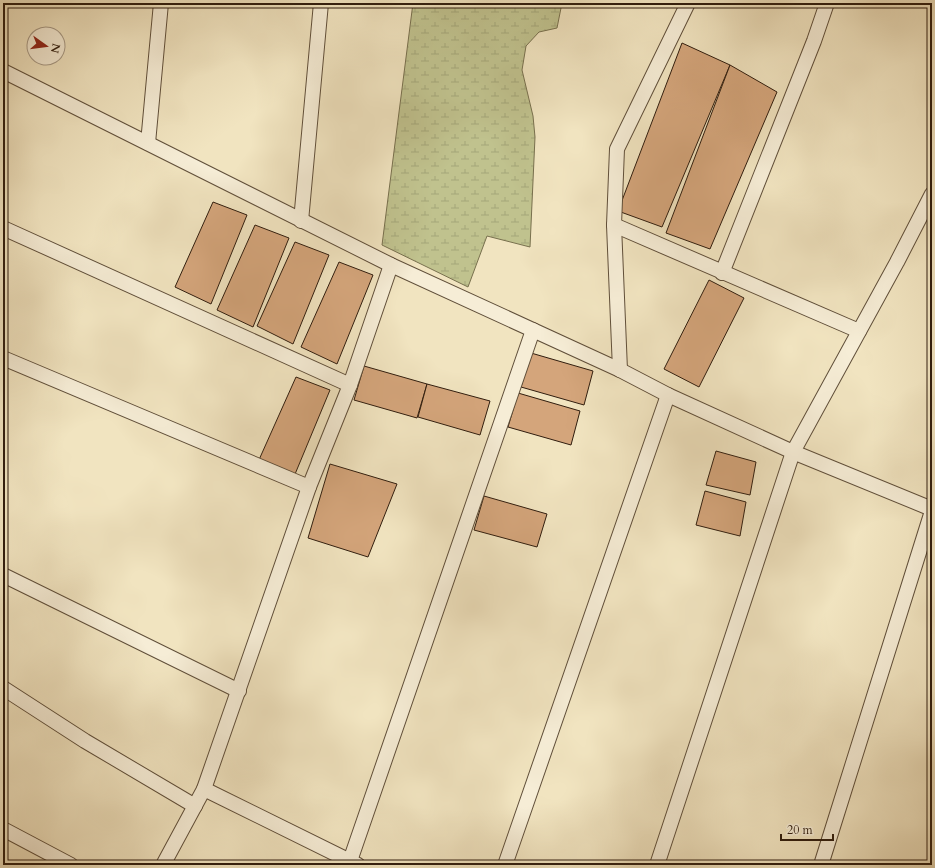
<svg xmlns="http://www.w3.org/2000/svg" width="935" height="868" viewBox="0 0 935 868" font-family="Cardo,serif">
  <defs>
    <pattern id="wetland-marsh" width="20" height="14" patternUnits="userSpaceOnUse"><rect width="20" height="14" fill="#c0c28e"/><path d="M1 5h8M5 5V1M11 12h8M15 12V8" fill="none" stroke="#a5a679"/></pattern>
  </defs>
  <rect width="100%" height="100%" fill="#f1e4c0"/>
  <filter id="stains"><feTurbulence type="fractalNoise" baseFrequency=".005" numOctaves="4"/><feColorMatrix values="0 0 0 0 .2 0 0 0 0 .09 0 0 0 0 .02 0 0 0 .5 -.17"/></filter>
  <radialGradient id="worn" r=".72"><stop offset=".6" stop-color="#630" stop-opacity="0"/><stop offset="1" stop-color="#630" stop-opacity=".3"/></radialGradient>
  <!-- wetland -->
  <polygon fill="url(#wetland-marsh)" stroke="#78704e" points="413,3 562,3 557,28 539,32 526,46 522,70 533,116 535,137 530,247 487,236 468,287 382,245"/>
  <!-- building -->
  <g fill="#d4a57b" stroke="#301d0e">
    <polygon points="682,43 730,65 662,227 618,211"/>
    <polygon points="730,65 777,92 710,249 666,233"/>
    <polygon points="213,202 247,215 211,304 175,287"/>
    <polygon points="255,225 289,238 253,327 217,310"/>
    <polygon points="295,242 329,255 293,344 257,326"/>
    <polygon points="339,262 373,275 337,364 301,347"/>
    <polygon points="709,280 744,298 699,387 664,369"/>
    <polygon points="531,353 593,371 584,405 521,387"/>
    <polygon points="364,366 427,384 417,418 354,400"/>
    <polygon points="296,377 330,390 293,479 258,462"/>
    <polygon points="427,384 490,401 480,435 418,417"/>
    <polygon points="518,393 580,411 571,445 508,427"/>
    <polygon points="716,451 756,462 750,495 706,485"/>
    <polygon points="330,464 397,484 368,557 308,538"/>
    <polygon points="705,491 746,502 740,536 696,525"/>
    <polygon points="484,496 547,514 537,547 474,530"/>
    <polygon points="448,861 465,865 446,865"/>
  </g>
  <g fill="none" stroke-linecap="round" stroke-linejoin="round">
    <defs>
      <g id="street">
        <polyline points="3,71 391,265 620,370 668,395 793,452 932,509"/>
        <polyline points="148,143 161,3"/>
        <polyline points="301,221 321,3"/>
        <polyline points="614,225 859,331"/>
        <polyline points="3,228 350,385"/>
        <polyline points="722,273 814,41 827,3"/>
        <polyline points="3,358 309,487"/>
        <polyline points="620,370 614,225 617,149 688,3"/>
        <polyline points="3,575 239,691"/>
        <polyline points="3,688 85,741 195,806"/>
        <polyline points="204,789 358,865"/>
        <polyline points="3,829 71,865"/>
        <polyline points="163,865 204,789 309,487 350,385 391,265"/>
        <polyline points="347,865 350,861 533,330"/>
        <polyline points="505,865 668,395"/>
        <polyline points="657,865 793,452 897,262 932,194"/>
        <polyline points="821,865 932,511"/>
      </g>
    </defs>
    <!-- street casing -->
    <use href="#street" stroke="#604f3a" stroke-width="16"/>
    <!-- street -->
    <use href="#street" stroke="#f6edd6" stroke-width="14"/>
  </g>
  <!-- margin -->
  <rect width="935" height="868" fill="none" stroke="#f1e4c0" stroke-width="16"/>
  <rect x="4" y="4" width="927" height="860" fill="none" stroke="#301d0e" stroke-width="2"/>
  <rect x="8" y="8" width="919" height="852" fill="none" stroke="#301d0e"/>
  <!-- north arrow -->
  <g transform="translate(46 46) rotate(104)"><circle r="19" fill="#f6edd6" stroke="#a79a86"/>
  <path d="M0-3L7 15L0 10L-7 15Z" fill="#8f2418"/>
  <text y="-6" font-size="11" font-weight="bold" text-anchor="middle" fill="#301d0e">N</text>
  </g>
  <!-- scale -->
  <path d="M781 834v6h52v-6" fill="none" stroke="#301d0e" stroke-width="2"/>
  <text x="787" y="834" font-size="12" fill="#301d0e" stroke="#f6edd6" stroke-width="3" paint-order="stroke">20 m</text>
  <rect width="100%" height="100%" filter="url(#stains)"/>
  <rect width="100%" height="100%" fill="url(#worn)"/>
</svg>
